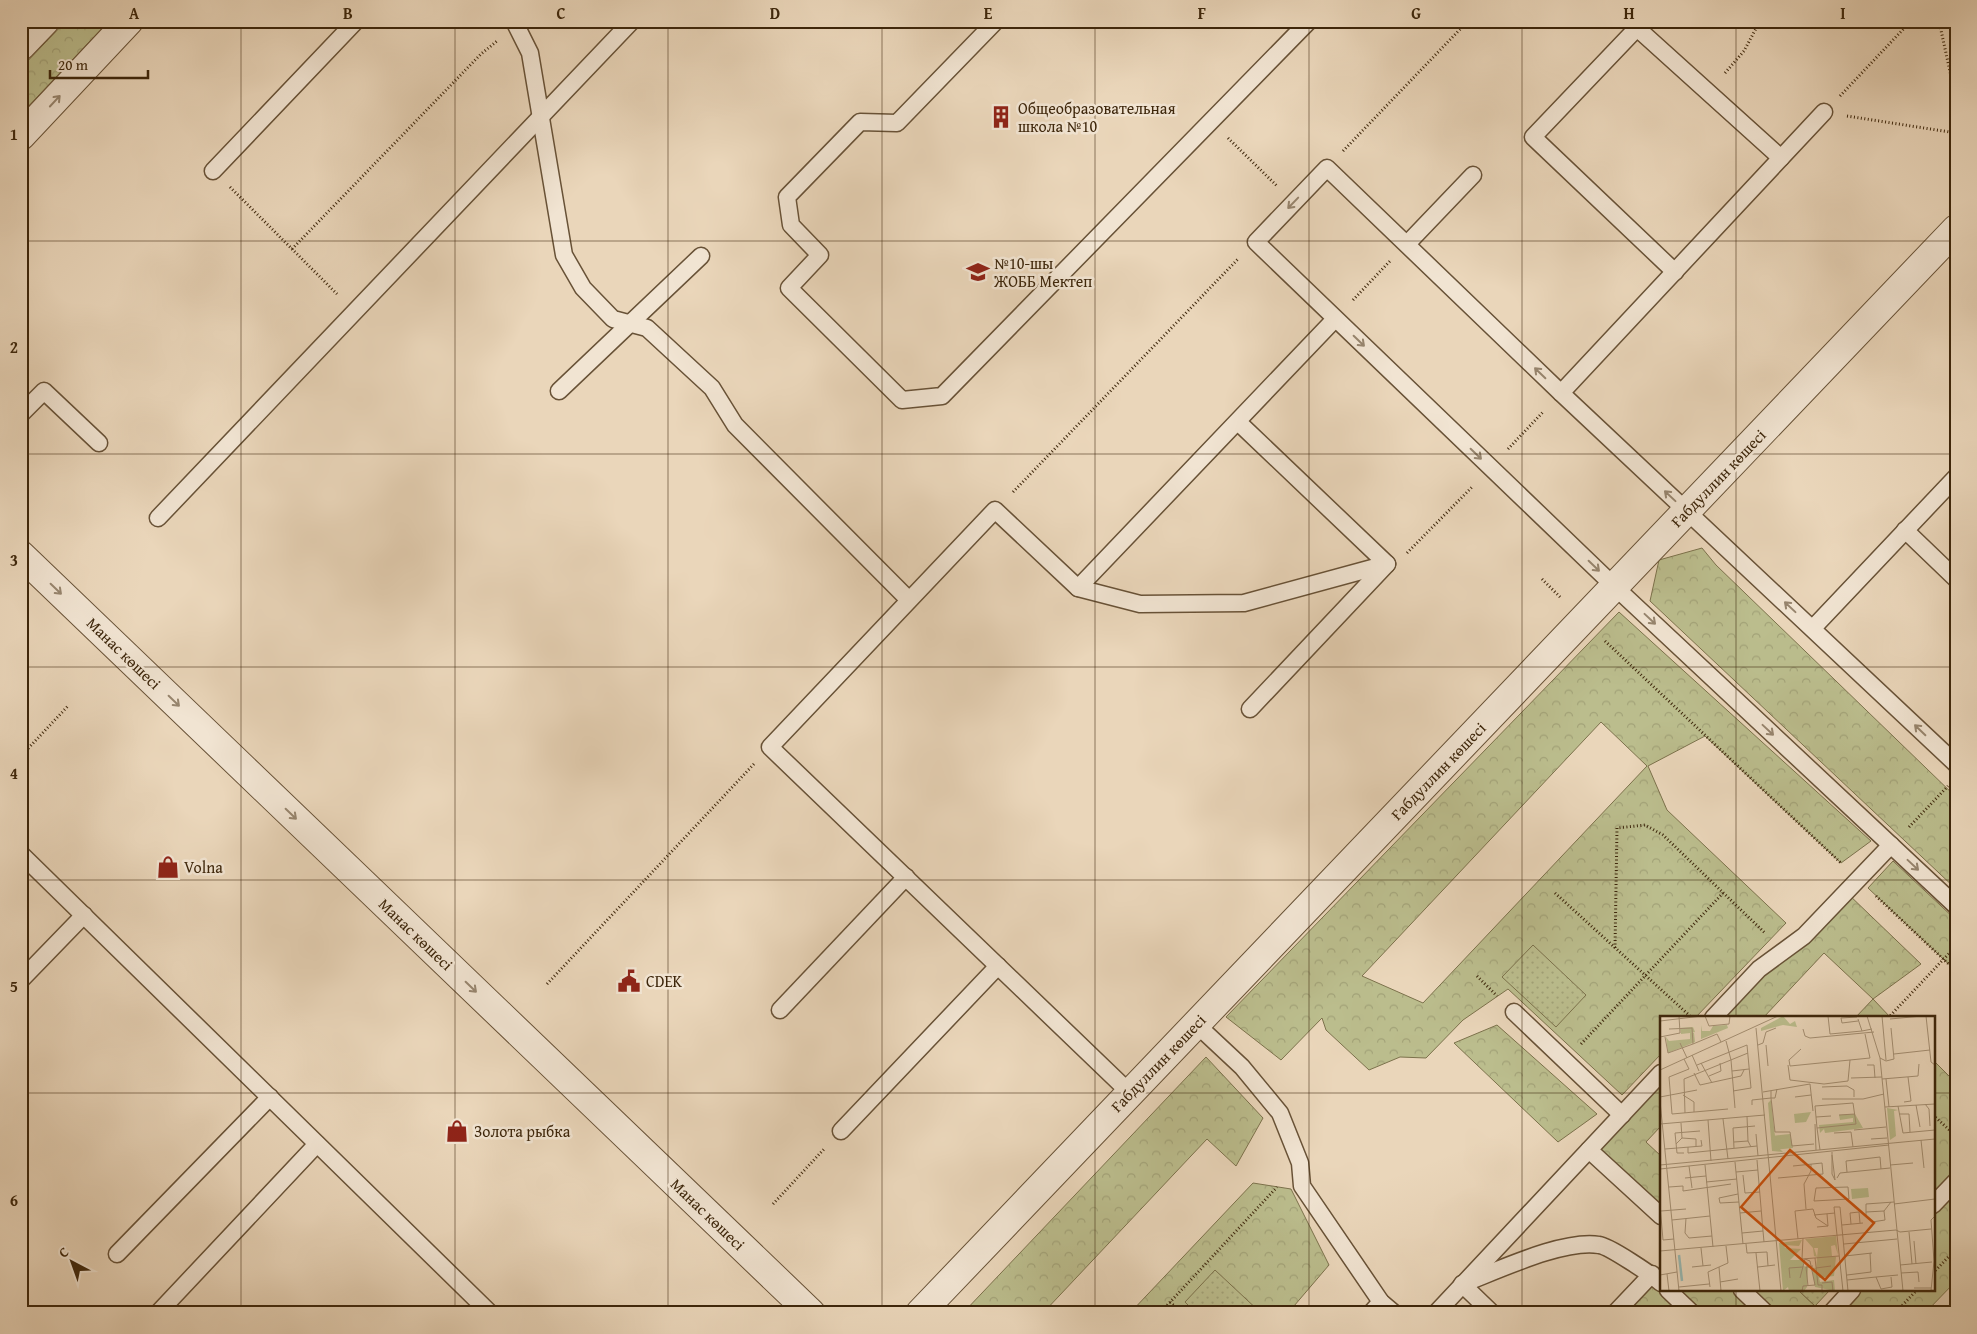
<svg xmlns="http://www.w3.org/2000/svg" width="1977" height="1334" viewBox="0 0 1977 1334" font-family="'Gentium Book Plus',serif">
  <defs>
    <pattern id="forest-crowns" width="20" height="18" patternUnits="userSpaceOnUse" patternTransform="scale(1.25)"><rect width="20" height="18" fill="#bbbd8d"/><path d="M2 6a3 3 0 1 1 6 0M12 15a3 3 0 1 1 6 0" fill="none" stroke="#a2a278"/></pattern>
    <pattern id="park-dots" width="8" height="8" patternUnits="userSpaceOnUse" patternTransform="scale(1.25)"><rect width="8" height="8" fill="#bbbd8d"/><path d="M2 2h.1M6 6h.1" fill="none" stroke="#a2a278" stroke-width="1.8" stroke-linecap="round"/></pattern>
  </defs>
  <rect width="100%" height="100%" fill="#ead6ba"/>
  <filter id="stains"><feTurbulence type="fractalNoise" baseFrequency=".004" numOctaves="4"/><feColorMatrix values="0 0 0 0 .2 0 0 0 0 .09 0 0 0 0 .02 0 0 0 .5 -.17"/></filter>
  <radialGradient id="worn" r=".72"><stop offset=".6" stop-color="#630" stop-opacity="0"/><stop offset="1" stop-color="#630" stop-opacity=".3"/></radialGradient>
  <!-- forest -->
  <g fill="url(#forest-crowns)" stroke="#7c724c" fill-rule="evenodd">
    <polygon points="66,21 109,21 21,114 21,68"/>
    <polygon points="1702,548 1716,565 1956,797 1956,889 1650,601 1659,560"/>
    <path d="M1619,612L1871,841L1841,863L1705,736L1648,766L1667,810L1786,923L1695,1018H1661V1054L1622,1095L1508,989L1463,1020L1426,1058L1400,1057L1369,1070L1326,1030L1322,1018L1281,1060L1226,1017ZM1601,722L1647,766L1423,1003L1362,976Z"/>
    <polygon points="1893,861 1956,920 1956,971 1868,888"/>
    <polygon points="1846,892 1921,964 1873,999 1891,1018 1855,1018 1873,999 1824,953 1763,1018 1713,1018"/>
    <polygon points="1497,1025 1597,1114 1558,1142 1454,1043"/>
    <polygon points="1206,1057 1263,1118 1236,1166 1207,1139 1043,1313 963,1313"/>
    <polygon points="1933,1060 1956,1083 1956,1281 1925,1313 1831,1313 1852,1290 1933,1290"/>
    <polygon points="1661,1073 1661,1126 1646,1142 1661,1156 1661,1216 1589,1150"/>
    <polygon points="1253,1183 1291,1189 1329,1265 1288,1313 1130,1313"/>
    <polygon points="1652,1274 1661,1290 1798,1290 1815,1306 1809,1313 1615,1313"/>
  </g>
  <!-- park -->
  <g fill="url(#park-dots)" stroke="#7c724c">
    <polygon points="1533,945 1586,995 1556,1027 1502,977"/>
    <polygon points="1215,1270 1261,1313 1196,1313 1185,1302"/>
    <polygon points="1798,1290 1830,1290 1815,1306"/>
  </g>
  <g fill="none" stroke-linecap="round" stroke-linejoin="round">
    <defs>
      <g id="service">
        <polyline points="514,21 530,53 564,255 583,288 613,319 647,328 712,388 735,425 909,600"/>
        <polyline points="996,21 897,123 860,122 787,197 791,225 820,255 789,288 902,400 942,396 1309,21"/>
        <polyline points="213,171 356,21"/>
        <polyline points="1407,244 1473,175"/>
        <polyline points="1675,272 1533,137 1637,28 1781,158"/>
        <polyline points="559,391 701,256"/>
        <polyline points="1561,393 1824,112"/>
        <polyline points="21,414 44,391 99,443"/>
        <polyline points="1238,422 1387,564 1250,709"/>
        <polyline points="158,518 632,21"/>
        <polyline points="1905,530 1956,579"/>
        <polyline points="1078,588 1335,319"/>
        <polyline points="1813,628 1956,477"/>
        <polyline points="1956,764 1561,393 1327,168 1256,242 1614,586 1956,906"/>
        <polyline points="21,854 490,1313"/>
        <polyline points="21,980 84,915"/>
        <polyline points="780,1010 906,877"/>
        <polyline points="1514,1012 1622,1115"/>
        <polyline points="1713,1018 1759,969 1804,936 1891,845"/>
        <polyline points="1196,1024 1242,1067 1280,1113 1300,1163 1302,1186 1381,1302 1394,1313"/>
        <polyline points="1130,1093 770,747 995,510 1078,588 1140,604 1244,603 1387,564"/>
        <polyline points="841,1131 998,966"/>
        <polyline points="1589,1150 1661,1216"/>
        <polyline points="1933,1205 1956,1181"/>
        <polyline points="117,1254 270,1097"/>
        <polyline points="1668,1290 1692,1313"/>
        <polyline points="1742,1290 1766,1313"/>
        <polyline points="158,1313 317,1144"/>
        <polyline points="1371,1313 1381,1302"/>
        <polyline points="1436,1313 1661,1073"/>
        <path d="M1492,1313L1462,1284C1497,1271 1563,1239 1599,1245C1609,1246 1652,1275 1661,1283"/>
        <polyline points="1615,1313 1652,1274"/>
        <polyline points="1831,1313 1852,1290"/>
      </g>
      <polyline id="minor" points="920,1313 1956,229"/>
      <g id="tertiary">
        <polyline points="21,46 45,21"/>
        <polyline points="21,136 129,21"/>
        <polyline points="21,555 811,1313"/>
      </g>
    </defs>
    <!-- service casing -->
    <use href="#service" stroke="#685237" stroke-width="19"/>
    <!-- minor casing -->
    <use href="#minor" stroke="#685237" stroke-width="30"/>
    <!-- tertiary casing -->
    <use href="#tertiary" stroke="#685237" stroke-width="30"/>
    <!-- path -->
    <g stroke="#3d260b" stroke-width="3" stroke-dasharray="1 2.5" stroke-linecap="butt">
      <polyline points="1939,21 1956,99"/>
      <polyline points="1725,73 1744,51 1760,21"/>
      <polyline points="1840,96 1911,21"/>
      <polyline points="1847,116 1956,133"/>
      <polyline points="1228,138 1277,186"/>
      <polyline points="1343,151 1468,21"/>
      <polyline points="230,187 337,294"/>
      <polyline points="292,249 481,54 497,41"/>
      <polyline points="1353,300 1390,261"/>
      <polyline points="1508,449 1543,412"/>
      <polyline points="1013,492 1238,259"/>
      <polyline points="1407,553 1473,486"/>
      <polyline points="1542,579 1561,598"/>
      <polyline points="1605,641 1841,863"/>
      <polyline points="21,756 68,706"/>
      <polyline points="1909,827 1948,786"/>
      <polyline points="1555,893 1690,1016"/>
      <polyline points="1876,896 1956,971"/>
      <polyline points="1615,948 1617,828 1645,825 1663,835 1765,933"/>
      <polyline points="1477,976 1497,996"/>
      <polyline points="547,984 754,764"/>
      <polyline points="1888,1018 1956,946"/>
      <polyline points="1581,1044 1723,893"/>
      <polyline points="1933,1115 1956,1136"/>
      <polyline points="773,1204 825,1148"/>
      <polyline points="1933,1273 1956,1249"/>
      <polyline points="1170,1302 1182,1313"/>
      <polyline points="1160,1313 1277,1187"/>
      <polyline points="1895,1313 1917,1290"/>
    </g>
    <!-- service -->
    <use href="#service" stroke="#f1e4d2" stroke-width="16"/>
    <!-- minor -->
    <use href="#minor" stroke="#f1e4d2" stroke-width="28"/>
    <!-- tertiary -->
    <use href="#tertiary" stroke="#f1e4d2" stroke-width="28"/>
  </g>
  <!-- one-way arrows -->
  <defs><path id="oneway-shaft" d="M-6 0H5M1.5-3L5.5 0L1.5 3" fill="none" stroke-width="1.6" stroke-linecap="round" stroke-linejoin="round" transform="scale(1.25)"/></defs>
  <g stroke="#97856e">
    <use href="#oneway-shaft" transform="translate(55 101) rotate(-47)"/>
    <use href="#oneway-shaft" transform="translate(1293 203) rotate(134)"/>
    <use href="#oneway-shaft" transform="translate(1359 341) rotate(44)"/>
    <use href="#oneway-shaft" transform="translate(1540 373) rotate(-136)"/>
    <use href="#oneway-shaft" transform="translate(1476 454) rotate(44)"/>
    <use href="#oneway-shaft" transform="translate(1670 496) rotate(-137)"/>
    <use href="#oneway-shaft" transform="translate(1594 566) rotate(44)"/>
    <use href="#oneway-shaft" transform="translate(56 589) rotate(44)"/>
    <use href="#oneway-shaft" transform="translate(1790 607) rotate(-137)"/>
    <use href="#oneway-shaft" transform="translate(1650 619) rotate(43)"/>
    <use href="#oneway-shaft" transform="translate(174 701) rotate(44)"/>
    <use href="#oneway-shaft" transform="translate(1768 730) rotate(43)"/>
    <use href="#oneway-shaft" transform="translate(1920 730) rotate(-136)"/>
    <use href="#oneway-shaft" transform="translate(291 814) rotate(44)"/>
    <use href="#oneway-shaft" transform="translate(1913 865) rotate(43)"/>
    <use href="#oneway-shaft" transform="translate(471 987) rotate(44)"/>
  </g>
  <!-- grid -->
  <path fill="none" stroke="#3d260b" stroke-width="1" stroke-opacity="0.55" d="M241,21V1313M455,21V1313M668,21V1313M882,21V1313M1095,21V1313M1309,21V1313M1522,21V1313M1736,21V1018M21,241H1956M21,454H1956M21,667H1956M21,880H1956M21,1093H1661M1933,1093H1956M1736,1290V1313"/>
  <!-- icons -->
  <defs>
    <symbol id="building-bare" viewBox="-9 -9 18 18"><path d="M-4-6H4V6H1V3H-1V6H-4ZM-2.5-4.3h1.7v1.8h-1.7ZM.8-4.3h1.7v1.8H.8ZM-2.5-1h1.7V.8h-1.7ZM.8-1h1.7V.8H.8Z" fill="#8f2418" stroke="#f1e4d2" stroke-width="2.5" paint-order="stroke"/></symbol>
    <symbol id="school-bare" viewBox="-9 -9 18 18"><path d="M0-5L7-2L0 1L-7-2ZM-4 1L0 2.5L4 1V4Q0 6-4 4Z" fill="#8f2418" stroke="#f1e4d2" stroke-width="2.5" paint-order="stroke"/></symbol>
    <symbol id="shop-bare" viewBox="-9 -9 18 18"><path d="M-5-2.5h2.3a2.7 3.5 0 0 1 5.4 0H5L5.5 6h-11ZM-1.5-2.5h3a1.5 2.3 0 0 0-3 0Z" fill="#8f2418" stroke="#f1e4d2" stroke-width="2.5" paint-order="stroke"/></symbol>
    <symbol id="civic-bare" viewBox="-9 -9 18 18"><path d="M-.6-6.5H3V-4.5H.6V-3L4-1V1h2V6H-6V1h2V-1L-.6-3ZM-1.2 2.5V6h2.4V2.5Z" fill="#8f2418" stroke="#f1e4d2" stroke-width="2.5" paint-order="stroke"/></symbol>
  </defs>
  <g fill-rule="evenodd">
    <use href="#building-bare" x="985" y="101" width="32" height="32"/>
    <use href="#school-bare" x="962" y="256" width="32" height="32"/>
    <use href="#shop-bare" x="152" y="851" width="32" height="32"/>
    <use href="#civic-bare" x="613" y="965" width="32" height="32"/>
    <use href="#shop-bare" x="441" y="1115" width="32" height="32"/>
  </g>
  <g text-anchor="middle" stroke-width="5" stroke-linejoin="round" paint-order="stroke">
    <!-- poi labels -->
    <g font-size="16" fill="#3d260b" stroke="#f1e4d2" text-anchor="start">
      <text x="1018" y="114">Общеобразовательная<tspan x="1018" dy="18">школа №10</tspan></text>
      <text x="994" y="269">№10-шы<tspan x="994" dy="18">ЖОББ Мектеп</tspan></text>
      <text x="184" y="873">Volna</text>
      <text x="646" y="987">CDEK</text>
      <text x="474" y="1137">Золота рыбка</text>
    </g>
    <!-- street labels -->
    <g font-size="16" fill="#3d260b" stroke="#f1e4d2">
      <text transform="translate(1718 478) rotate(-46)" y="6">Ғабдуллин көшесі</text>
      <text transform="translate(124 653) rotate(44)" y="6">Манас көшесі</text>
      <text transform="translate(1438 771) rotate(-46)" y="6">Ғабдуллин көшесі</text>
      <text transform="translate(416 934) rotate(44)" y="6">Манас көшесі</text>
      <text transform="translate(1158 1063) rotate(-46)" y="6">Ғабдуллин көшесі</text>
      <text transform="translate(708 1214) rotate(44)" y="6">Манас көшесі</text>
    </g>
  </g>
  <!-- overview -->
  <g transform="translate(1660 1016)">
    <rect width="275" height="275" fill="#ead6ba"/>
    <path d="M130,118L133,132L113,134L112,120ZM208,172L209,181L192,183L191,173Z" fill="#bbbd8d"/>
    <path d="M123,0L130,8L135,5L137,11L123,9L101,15V12ZM41,9L42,15H50L53,10L67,9L68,12L41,23ZM33,11L35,16L31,17H34L35,26L8,37L6,21L9,25L30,23V17L21,18L20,12ZM111,84L116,129L123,136L112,135L108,87ZM227,92L238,94L234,95L236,120L230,124ZM151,96L146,106L135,107L134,98ZM195,98L203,112L165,117L164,113L160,117L159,109L193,106V102L180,104L179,99ZM176,220L178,239L175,229L171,230L172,240L176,241L174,260L159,262L160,266L174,264L175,275L155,271L152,252H148L147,271L144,275H129L128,271L123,275L119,227L142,224L139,230L124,229L125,232L141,233L130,244H144L143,250L156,252L158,232H154L157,241L154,240L153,232L145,223Z" fill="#bbbd8d"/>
    <path fill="none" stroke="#98b9b3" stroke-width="2.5" d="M19,239L22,265"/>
    <path fill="none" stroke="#a59074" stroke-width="1" d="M45,0L49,10L69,8L70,0M168,0L170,18L202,15M207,0L220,42L243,275M222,0L226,44M266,0L271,46L275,49M197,1L181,2L182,7L198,5M198,3L202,15L212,13M230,3L262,0M0,5L42,0M96,12L121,275M143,13L145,20L150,22L214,16M0,21L20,17L19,0M5,21L8,37L33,28L32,12L9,13M66,25L71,44L75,92M20,27L27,42M33,28L57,18L61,26M98,29L103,27L106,16L116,12M106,29L108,50M141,33L129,44L130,50L210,42L205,18M234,38L270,34M32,39L39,55M220,42L226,45L234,43L231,12M24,43L29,53L9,61L12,98L68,93M41,47L52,67M37,49L87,29L91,72L73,75M128,49L130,64L164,68L188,65L190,44M207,49H214L215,62M0,54L118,0M72,55L89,53M34,57L40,69L81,60L84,54M49,60L61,55L60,47M191,62L222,61M222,63L258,60L259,48M226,63L229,91M162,71L187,70L194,74V81M111,75V82H115L117,73M103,76L150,68L153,95M23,79L34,86V96M0,81L37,74M135,81L151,79M162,83H203L224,78M0,85L19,275M244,86L251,85L248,61M265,88L269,93L270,110M92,89V84L111,82L115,116H130L132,130L154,128M256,89L260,111M238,90L243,117L275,114M225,91L275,88M25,97L24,63L88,37M239,98H249L250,116M179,99L195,98M87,100L88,125M156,101L171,100M63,103L68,143M48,104L51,145M21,107L22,122M0,108L105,99M155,108L156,134M157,112L196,108L193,87L155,90L157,112L160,134M194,114L226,111M174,117L191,116L193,131M96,118L98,140M211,123L227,122M261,124L264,152M74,126L88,125L91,131M16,128L22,122L36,123V130M28,131V137L97,130M74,132L73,112L95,110M5,133L42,130L41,124M172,136V158L175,164L172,139M24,137H17L15,117L40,115M97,144L103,215M75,146L83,228M0,149L275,123M45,149L53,231M230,149L253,147M29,150L32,172M0,153L229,129M76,156L98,154M187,156L186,145L220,141L221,153M83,159L85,177L100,176M25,162L46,160M118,162L163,158L162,147L133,150M177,162L180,157L230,152M46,166L77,163M9,171L23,170V175L71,168M188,171L189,183L154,185L156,172ZM78,178L59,182L60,187L79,186M234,188L275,183M0,189L3,224L14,223M146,193L144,168L151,155V148M1,195L26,193M206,196L224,195L231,186M80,197L101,195M154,199L175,197M206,200V188L234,186M26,202L25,217L29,222L52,220M12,204L50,200M212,206L225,204L224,195M191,208L190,197L199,196L200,207M182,209L203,207M157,211L168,210L167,198M249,216L252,248M82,217L103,215L104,226M143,222L142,243L179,240M138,223L135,195L153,193L156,202L168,210M254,225L256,248M86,228L87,237L107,236L108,250M184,228L237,223M41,232L43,250M0,235L236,214L240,216L271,213M96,237L100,275M185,240L212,237M155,242L158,269H162V275M240,249L272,246M32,251L51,249M98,251L115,249M156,252L171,250M241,257L258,256L259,266M7,258L9,275M0,259L17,256M187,259L211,256L210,237M216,261L238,259M130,262L129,252L143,251M140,262L145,243L150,245L155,269L143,270L142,275M187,264L216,261L221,273L232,271L231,261M60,266L78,263M162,267L172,266L173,275M148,270L146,251L153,250M19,271L49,268M50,271L48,256L59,251M254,272H271M61,275L59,251L68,247L66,230M183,275L174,191H180L188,275M271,275L274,245L271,204L275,200"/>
    <path fill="#ce510c" fill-opacity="0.15" stroke="#ce510c" stroke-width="2.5" d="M130,134L214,207L165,264L81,191Z"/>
    <rect width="275" height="275" fill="none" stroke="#3d260b" stroke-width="2.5"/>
  </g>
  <!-- margin -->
  <rect width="1977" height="1334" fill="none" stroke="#ead6ba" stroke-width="55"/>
  <!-- north arrow -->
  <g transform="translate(72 1262) rotate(319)" stroke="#f1e4d2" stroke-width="4" paint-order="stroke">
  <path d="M0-4L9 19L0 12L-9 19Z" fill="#3d260b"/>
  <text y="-8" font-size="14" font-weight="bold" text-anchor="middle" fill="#3d260b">С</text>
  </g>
  <!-- scale -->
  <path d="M50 70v8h98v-8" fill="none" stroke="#3d260b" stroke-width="2.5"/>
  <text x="58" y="70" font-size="15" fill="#3d260b" stroke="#f1e4d2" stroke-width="4" paint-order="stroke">20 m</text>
  <rect x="28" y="28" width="1922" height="1278" fill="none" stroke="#3d260b" stroke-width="2"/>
  <g font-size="16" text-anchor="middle" font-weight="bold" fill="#3d260b">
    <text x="134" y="19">A</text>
    <text x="348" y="19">B</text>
    <text x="561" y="19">C</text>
    <text x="775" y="19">D</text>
    <text x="988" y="19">E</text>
    <text x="1202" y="19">F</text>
    <text x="1416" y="19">G</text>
    <text x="1629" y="19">H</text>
    <text x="1843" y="19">I</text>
    <text x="14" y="140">1</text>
    <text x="14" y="353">2</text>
    <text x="14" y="566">3</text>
    <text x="14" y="779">4</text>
    <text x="14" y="992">5</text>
    <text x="14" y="1206">6</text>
  </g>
  <rect width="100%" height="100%" filter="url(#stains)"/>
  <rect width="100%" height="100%" fill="url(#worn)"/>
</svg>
